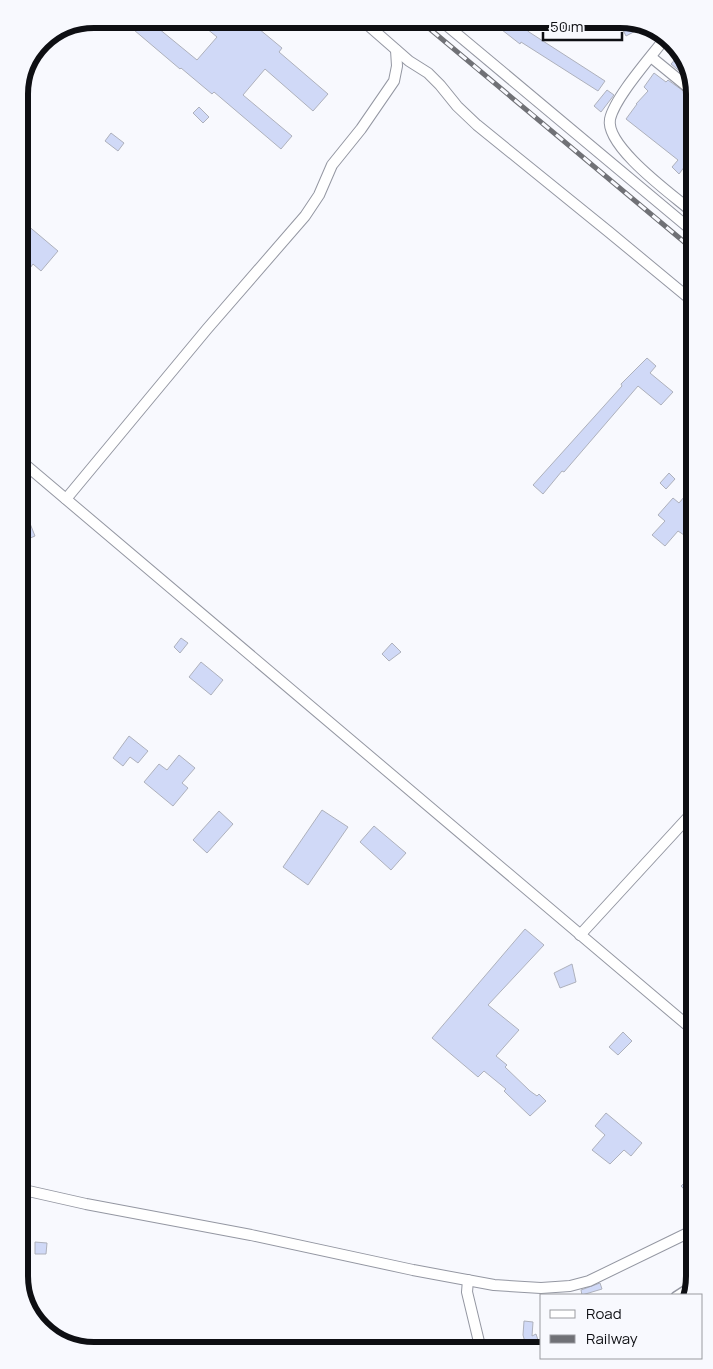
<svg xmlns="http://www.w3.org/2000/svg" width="713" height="1369" viewBox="0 0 713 1369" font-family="Manrope,sans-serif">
  <rect width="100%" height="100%" fill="#f8f9fe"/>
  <!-- building -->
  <g fill="#d0d9f7" stroke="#aeb1bc">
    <polygon points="121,19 147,19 197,60 217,37 195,19 247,19 282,48 279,52 328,94 313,111 265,69 243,95 292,136 281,149 214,92 212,94 181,68 180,69"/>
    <polygon points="488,19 514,19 529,32 605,81 598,91 521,42 520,44"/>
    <polygon points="628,20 645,26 626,36 620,24"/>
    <polygon points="678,56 688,65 689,79 671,64"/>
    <polygon points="654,73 666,82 668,80 689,95 689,169 685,166 679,174 672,167 678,160 626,119 637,104 636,104 648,91 644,87"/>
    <polygon points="607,90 614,95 601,112 594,106"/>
    <polygon points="199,107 209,117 203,123 193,113"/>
    <polygon points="111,133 124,143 118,151 105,141"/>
    <polygon points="20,219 58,251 41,271 33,264 30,268 20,259"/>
    <polygon points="647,358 656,366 650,373 673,392 661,405 638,386 564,472 562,471 543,494 533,485 622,386 621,384"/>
    <polygon points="669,473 675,479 666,489 660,483"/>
    <polygon points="690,490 691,535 684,535 678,531 665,546 652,535 665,521 658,515 673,498 679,503"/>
    <polygon points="29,521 35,536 21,542 21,529"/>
    <polygon points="181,638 188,643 180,653 174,647"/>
    <polygon points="392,643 401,652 389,661 382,654"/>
    <polygon points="201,662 223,680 211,695 189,677"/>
    <polygon points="129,736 148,751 138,763 130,757 123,766 113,758"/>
    <polygon points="179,755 195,768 182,783 188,788 173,806 144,782 159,764 167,770"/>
    <polygon points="322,810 348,827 308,885 283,867"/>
    <polygon points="219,811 233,824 207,853 193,840"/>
    <polygon points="374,826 406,853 391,870 360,842"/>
    <polygon points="525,929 544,945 488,1005 519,1030 496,1056 507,1065 505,1067 530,1091 537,1096 539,1094 546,1101 530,1116 507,1094 504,1091 506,1089 484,1071 478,1077 432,1038"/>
    <polygon points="572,964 576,982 560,988 554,973"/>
    <polygon points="623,1032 632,1041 618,1055 609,1047"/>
    <polygon points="606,1113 642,1143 631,1156 624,1150 610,1164 592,1150 605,1135 595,1126"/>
    <polygon points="694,1174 694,1200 681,1186"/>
    <polygon points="35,1242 47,1243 46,1254 35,1254"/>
    <polygon points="600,1283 602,1289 582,1295 581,1290"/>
    <polygon points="524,1321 533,1322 532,1336 536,1334 540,1346 526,1346 523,1335"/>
  </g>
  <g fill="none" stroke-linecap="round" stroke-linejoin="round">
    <defs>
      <polyline id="service" points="675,1295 692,1284"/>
      <g id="minor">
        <polyline points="361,19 409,61 428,73 440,85 457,106 477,125 609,232 690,299"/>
        <polyline points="439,19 689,228"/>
        <path d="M666,37C651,57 615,97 610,119C605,146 670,193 689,209"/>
        <polyline points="651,57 689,88"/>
        <polyline points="21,461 693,1030"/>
        <polyline points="66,499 207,329 305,216 319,195 332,165 361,129 394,81 397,66 396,50"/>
        <polyline points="580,935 692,813"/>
        <polyline points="24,1190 86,1204 251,1235 413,1270 494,1285 541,1288 570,1286 589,1281 694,1230"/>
        <polyline points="468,1280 467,1292 480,1346"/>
      </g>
    </defs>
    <!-- service casing -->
    <use href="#service" stroke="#9497a2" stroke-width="8"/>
    <!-- minor casing -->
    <use href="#minor" stroke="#9497a2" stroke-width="12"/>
    <!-- service -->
    <use href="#service" stroke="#fff" stroke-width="5"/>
    <!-- minor -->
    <use href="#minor" stroke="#fff" stroke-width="10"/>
    <defs>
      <polyline id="rail" points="418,19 689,246"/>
    </defs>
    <!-- rail casing -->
    <use href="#rail" stroke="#707176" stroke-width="5"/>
    <!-- rail -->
    <use href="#rail" stroke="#f8f9fe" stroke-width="3" stroke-dasharray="9" stroke-linecap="butt"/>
  </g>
  <!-- crop -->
  <path d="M0 0H713V1369H0ZM94 28H620A66 66 0 0 1 686 94V1276A66 66 0 0 1 620 1342H94A66 66 0 0 1 28 1276V94A66 66 0 0 1 94 28Z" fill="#f8f9fe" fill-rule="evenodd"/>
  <path fill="none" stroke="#0e0f13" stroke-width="6" d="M94 28H620A66 66 0 0 1 686 94V1276A66 66 0 0 1 620 1342H94A66 66 0 0 1 28 1276V94A66 66 0 0 1 94 28Z"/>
  <!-- legend -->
  <rect x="540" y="1294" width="162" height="65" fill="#f8f9fe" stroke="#9a9ba0"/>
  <rect x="550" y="1310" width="25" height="8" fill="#ffffff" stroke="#9a9ba0"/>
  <text x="586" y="1319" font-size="15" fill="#0e0f13">Road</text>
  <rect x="550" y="1335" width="25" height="8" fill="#707176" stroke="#9a9ba0"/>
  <text x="586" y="1344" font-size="15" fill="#0e0f13">Railway</text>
  <!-- scale -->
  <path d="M543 32v8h79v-8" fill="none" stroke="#0e0f13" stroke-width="2.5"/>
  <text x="550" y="32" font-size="15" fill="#0e0f13" stroke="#f8f9fe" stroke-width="4" paint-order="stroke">50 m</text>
</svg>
